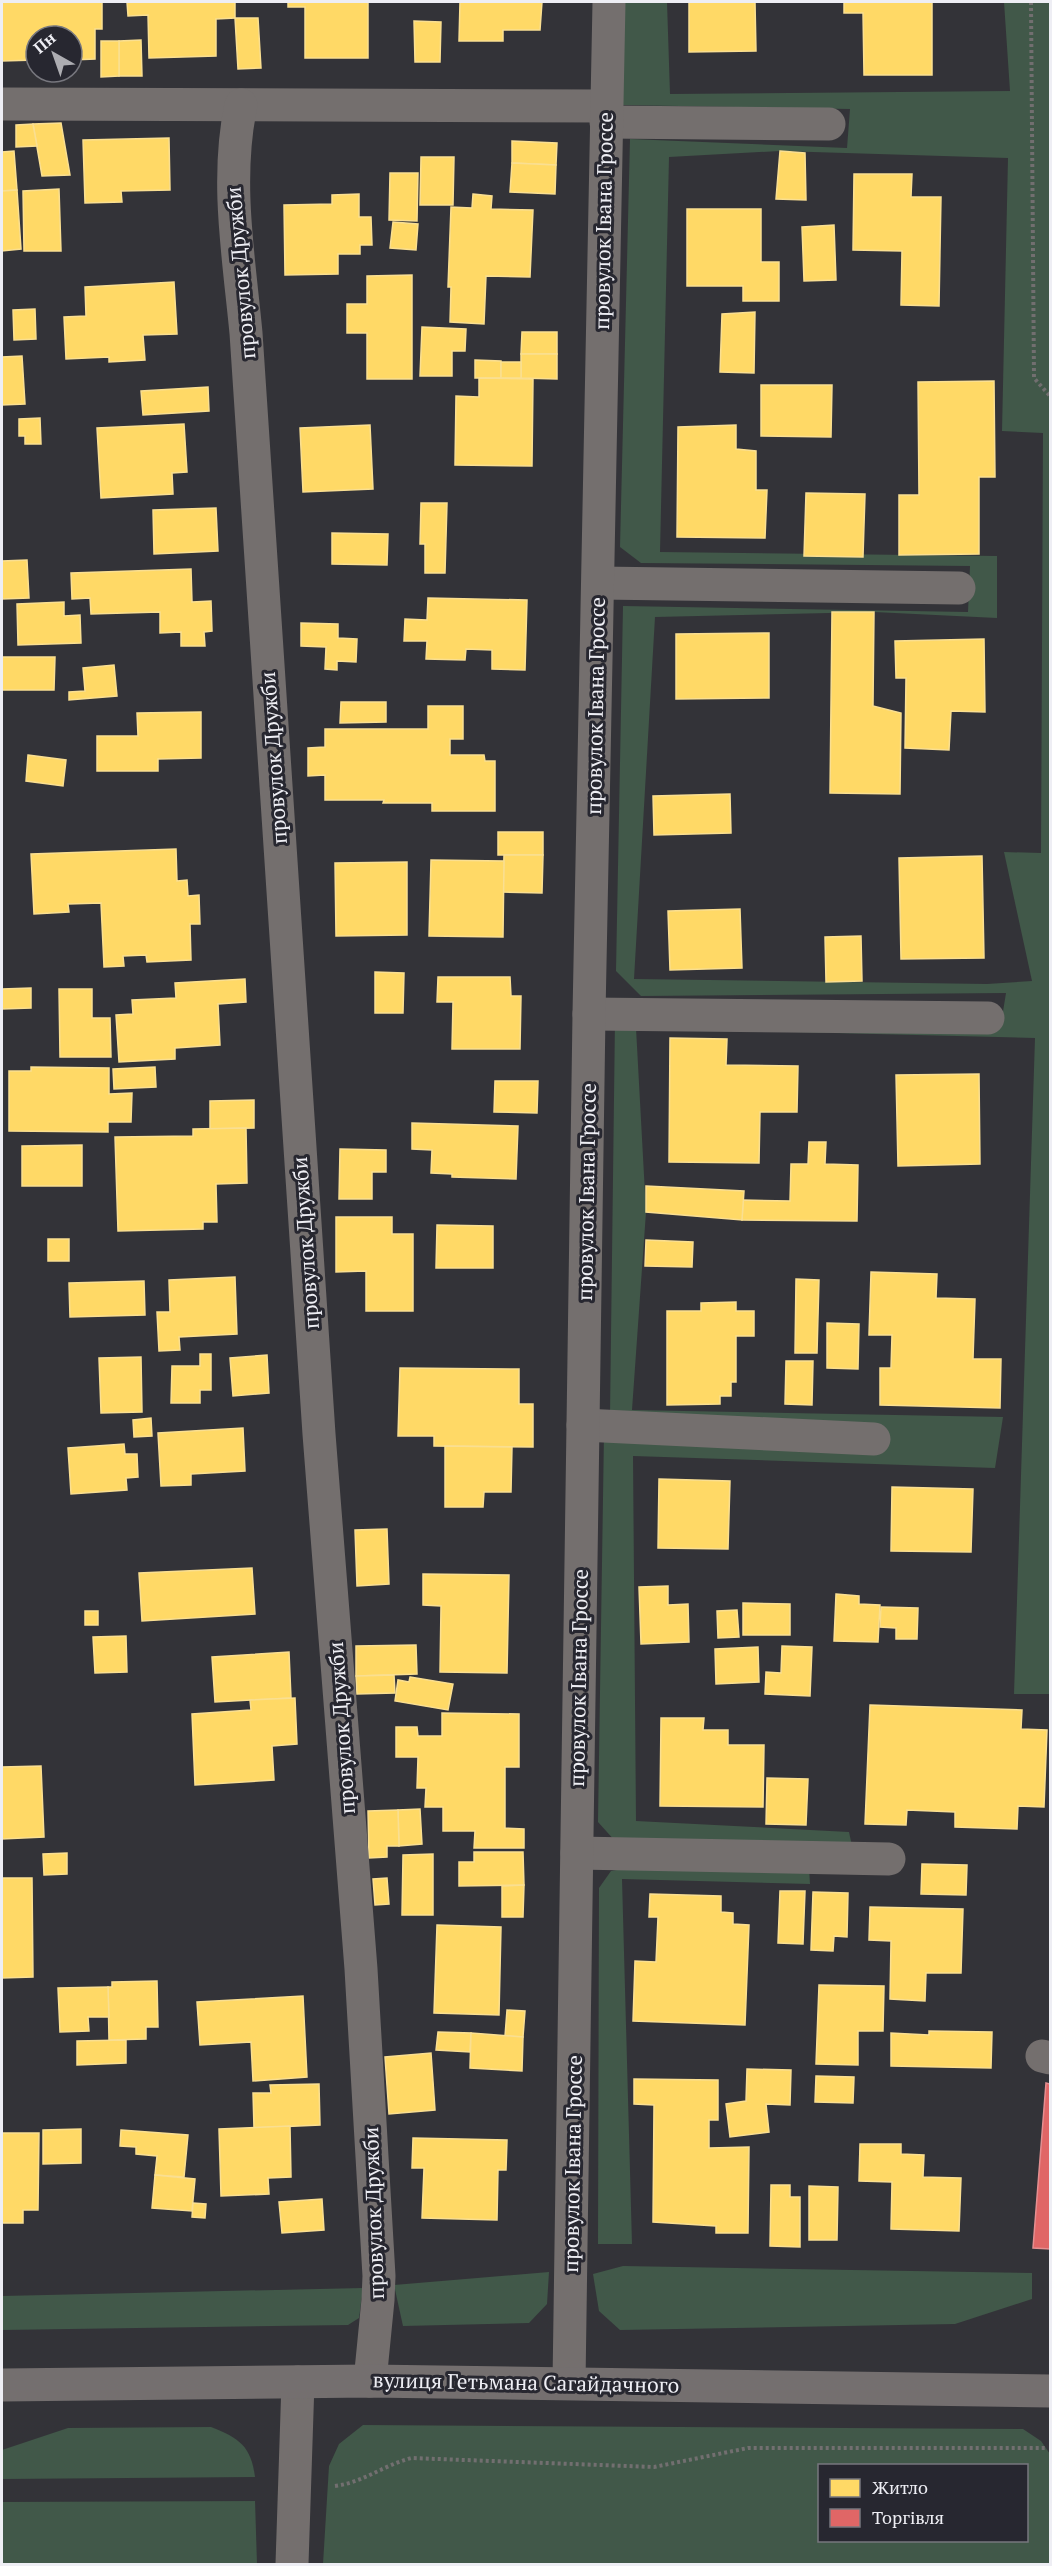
<svg xmlns="http://www.w3.org/2000/svg" width="1052" height="2566" viewBox="0 0 1052 2566" font-family="'PT Serif',serif">
  <rect width="100%" height="100%" fill="#333338"/>
  <!-- green -->
  <g fill="#415849" fill-rule="evenodd">
    <path d="M623,2H667L670,94L1010,91L1004,2H1050V1694H1014L1035,1038L636,1028L646,1212L632,1410L1003,1417L995,1468L633,1456L636,1821L849,1832L852,1846L616,1842L598,1822L604,1433L610,1415L615,1019L1001,1024L1006,993L641,996L616,971L623,606L968,612L970,566L641,563L620,547L630,139L847,148L850,109L621,105ZM780,151L1008,158L1002,431L1043,433L1041,853L1004,852L1032,981L987,984L634,979L655,617L874,612L997,618V556L660,552L669,157Z"/>
    <polygon points="639,1866 809,1868 810,1884 622,1879 632,2244 598,2244 599,1888 611,1871"/>
    <polygon points="623,2266 1032,2273 1032,2299 955,2324 620,2330 599,2311 593,2274"/>
    <polygon points="549,2272 547,2304 529,2323 403,2326 394,2285"/>
    <polygon points="363,2288 359,2318 348,2325 2,2330 2,2296"/>
    <path d="M363,2425L1023,2429L1041,2441L1050,2454V2564H323L329,2466L339,2444ZM820,2466H1026V2540H820Z"/>
    <path d="M211,2427C239,2438 251,2446 255,2477L2,2479V2450L68,2428Z"/>
    <polygon points="255,2501 257,2564 2,2564 2,2502"/>
  </g>
  <!-- homes -->
  <g fill="#ffd966" stroke="#fadf91" stroke-width="1.5">
    <polygon points="2,2 102,2 102,29 95,29 95,59 72,60 72,36 36,36 36,60 2,61"/>
    <polygon points="127,2 235,2 235,18 216,19 216,56 149,58 148,15 128,16"/>
    <polygon points="288,2 368,2 368,58 305,58 305,7 288,7"/>
    <polygon points="460,2 542,2 540,30 503,30 503,41 459,41"/>
    <polygon points="689,2 755,2 756,51 689,52"/>
    <polygon points="844,2 932,2 932,75 864,75 863,13 844,13"/>
    <polygon points="235,18 258,18 261,68 238,69"/>
    <polygon points="414,21 441,22 440,62 415,62"/>
    <polygon points="141,40 142,76 119,76 119,41"/>
    <polygon points="101,41 119,41 119,76 101,77"/>
    <polygon points="61,123 70,175 42,176 33,124"/>
    <polygon points="33,124 37,146 16,147 16,125"/>
    <polygon points="169,138 170,190 121,191 122,202 85,203 83,140"/>
    <polygon points="512,141 557,143 556,165 512,163"/>
    <polygon points="14,151 17,190 2,191 2,152"/>
    <polygon points="780,151 805,153 806,200 776,199"/>
    <polygon points="421,157 454,157 453,205 420,205"/>
    <polygon points="512,163 556,165 555,194 510,192"/>
    <polygon points="390,173 418,173 417,221 389,220"/>
    <polygon points="854,174 912,174 911,197 941,197 939,306 901,305 902,251 853,250"/>
    <polygon points="59,189 61,251 24,251 23,191"/>
    <polygon points="17,190 21,249 2,251 2,191"/>
    <polygon points="359,194 359,217 371,217 372,245 360,245 360,254 338,254 338,274 285,275 284,205 332,204 332,195"/>
    <polygon points="473,194 492,196 491,209 533,210 530,277 486,276 484,324 450,322 451,287 448,287 451,207 472,208"/>
    <polygon points="687,209 761,209 761,262 779,262 779,301 743,301 743,286 687,286"/>
    <polygon points="393,222 418,224 416,250 390,248"/>
    <polygon points="834,225 836,280 804,281 802,227"/>
    <polygon points="412,275 412,379 367,379 367,333 347,333 347,304 367,304 367,276"/>
    <polygon points="174,282 177,334 143,335 145,360 109,362 109,357 66,359 64,317 86,316 85,287"/>
    <polygon points="35,309 36,339 14,340 13,310"/>
    <polygon points="755,312 754,373 720,372 722,314"/>
    <polygon points="422,327 466,329 465,351 452,351 452,376 420,376"/>
    <polygon points="522,332 557,332 557,354 521,354"/>
    <polygon points="521,354 557,354 557,379 521,378"/>
    <polygon points="22,356 25,404 2,405 2,357"/>
    <polygon points="475,360 501,361 501,378 475,378"/>
    <rect x="501" y="362" width="20" height="16"/>
    <polygon points="479,378 533,379 532,466 455,465 456,396 479,397"/>
    <polygon points="994,381 995,477 979,477 979,554 899,555 899,495 919,495 918,382"/>
    <polygon points="761,385 832,385 831,437 761,436"/>
    <polygon points="208,387 209,411 143,415 141,391"/>
    <polygon points="40,418 41,444 25,444 25,436 19,436 19,419"/>
    <polygon points="184,424 187,472 172,473 173,494 101,498 97,428"/>
    <polygon points="370,425 373,489 303,492 300,428"/>
    <polygon points="736,425 736,449 756,451 756,490 767,490 765,538 677,537 678,427"/>
    <polygon points="806,493 865,494 863,557 804,556"/>
    <polygon points="421,503 447,503 445,573 425,573 425,544 420,544"/>
    <polygon points="216,508 218,551 154,554 153,510"/>
    <polygon points="332,533 388,534 387,565 332,564"/>
    <polygon points="27,560 29,598 2,599 2,561"/>
    <polygon points="191,569 192,602 211,601 212,631 204,632 205,646 181,646 181,632 160,633 160,612 91,614 90,598 72,599 71,573"/>
    <polygon points="428,598 527,600 525,670 492,669 492,650 466,649 465,660 426,659 427,641 404,641 405,619 427,620"/>
    <polygon points="64,602 64,616 80,615 81,643 18,645 17,604"/>
    <polygon points="832,612 874,612 873,706 901,713 900,794 830,793"/>
    <polygon points="301,623 338,624 338,638 357,639 356,662 337,661 337,670 325,669 326,647 301,646"/>
    <polygon points="769,633 769,698 676,699 676,634"/>
    <polygon points="984,639 985,712 951,711 949,750 905,748 906,678 896,678 895,641"/>
    <polygon points="2,657 55,657 54,690 2,690"/>
    <polygon points="114,665 117,696 69,700 69,692 85,691 83,668"/>
    <polygon points="341,702 386,702 386,722 340,723"/>
    <polygon points="428,706 463,706 463,739 450,739 450,755 484,755 485,761 495,761 495,811 432,811 432,803 383,803 384,800 325,800 325,775 308,776 308,748 325,747 325,729 428,729"/>
    <polygon points="201,712 201,758 158,759 158,771 97,771 97,736 138,736 137,713"/>
    <polygon points="28,755 66,760 63,786 26,781"/>
    <polygon points="730,794 731,833 654,835 653,796"/>
    <rect x="498" y="832" width="45" height="23"/>
    <polygon points="176,849 177,881 187,880 188,896 199,895 200,924 190,924 191,960 147,962 146,955 123,956 124,966 104,967 101,903 68,904 69,912 34,914 31,854"/>
    <polygon points="504,855 543,855 542,893 503,892"/>
    <polygon points="982,856 984,958 901,959 899,858"/>
    <polygon points="431,860 504,861 503,937 429,936"/>
    <polygon points="407,862 407,935 336,936 335,863"/>
    <polygon points="740,909 742,968 670,970 668,911"/>
    <polygon points="861,936 862,981 826,982 825,937"/>
    <polygon points="375,972 404,973 403,1013 375,1013"/>
    <polygon points="438,977 510,977 511,996 521,996 520,1049 452,1049 453,1002 437,1002"/>
    <polygon points="245,979 246,1002 218,1004 220,1045 175,1048 175,1059 119,1062 116,1015 133,1014 132,1000 176,998 175,983"/>
    <polygon points="31,988 31,1008 2,1009 2,989"/>
    <polygon points="59,989 92,989 92,1018 110,1018 111,1057 60,1057"/>
    <polygon points="670,1038 727,1039 726,1065 798,1066 797,1112 760,1112 759,1163 669,1162"/>
    <polygon points="31,1067 109,1068 109,1094 132,1093 131,1122 108,1122 108,1132 9,1131 9,1071 31,1071"/>
    <polygon points="155,1067 156,1087 114,1089 113,1069"/>
    <polygon points="979,1074 980,1164 898,1166 896,1075"/>
    <polygon points="495,1081 538,1081 537,1113 494,1112"/>
    <polygon points="254,1100 254,1128 210,1129 210,1101"/>
    <polygon points="412,1123 518,1126 516,1179 452,1177 452,1174 431,1173 432,1150 412,1149"/>
    <polygon points="246,1128 247,1183 216,1184 217,1222 203,1222 203,1229 118,1231 115,1137 193,1136 193,1129"/>
    <polygon points="809,1142 826,1142 825,1164 858,1165 857,1221 742,1220 743,1200 790,1201 791,1164 808,1164"/>
    <polygon points="82,1145 82,1186 22,1186 22,1146"/>
    <polygon points="340,1149 386,1150 386,1172 372,1172 372,1199 339,1199"/>
    <polygon points="646,1186 744,1191 742,1220 646,1212"/>
    <polygon points="336,1217 392,1217 392,1234 413,1234 413,1311 366,1311 366,1271 336,1272"/>
    <polygon points="437,1225 493,1226 493,1268 436,1268"/>
    <rect x="48" y="1239" width="21" height="22"/>
    <polygon points="646,1240 693,1242 692,1267 645,1266"/>
    <polygon points="871,1272 937,1274 936,1298 975,1299 973,1359 1001,1359 1000,1408 880,1405 880,1368 891,1368 892,1335 869,1335"/>
    <polygon points="235,1277 237,1334 179,1337 180,1350 159,1351 157,1312 170,1312 169,1280"/>
    <polygon points="796,1279 819,1280 817,1353 795,1353"/>
    <polygon points="144,1281 145,1315 70,1317 69,1283"/>
    <polygon points="736,1302 736,1311 754,1311 754,1336 736,1336 736,1382 731,1382 731,1396 720,1396 720,1404 667,1405 667,1311 701,1311 701,1303"/>
    <polygon points="827,1323 859,1324 858,1369 827,1368"/>
    <polygon points="200,1354 211,1354 211,1390 200,1390 200,1403 171,1403 172,1366 200,1366"/>
    <polygon points="267,1355 269,1393 233,1396 230,1358"/>
    <polygon points="141,1357 142,1412 101,1413 99,1358"/>
    <polygon points="786,1361 813,1361 812,1405 785,1404"/>
    <polygon points="400,1368 519,1369 519,1404 533,1404 533,1447 434,1446 434,1436 398,1436"/>
    <polygon points="151,1418 152,1436 134,1437 133,1420"/>
    <polygon points="243,1428 245,1471 191,1474 191,1485 161,1486 158,1433"/>
    <polygon points="124,1444 125,1454 137,1454 138,1477 126,1478 127,1490 71,1494 68,1448"/>
    <polygon points="445,1446 512,1447 511,1492 484,1492 483,1507 445,1507"/>
    <polygon points="659,1479 730,1481 728,1549 658,1548"/>
    <polygon points="892,1487 973,1489 971,1552 891,1551"/>
    <polygon points="387,1529 389,1584 357,1586 355,1530"/>
    <polygon points="252,1568 255,1614 142,1621 139,1573"/>
    <polygon points="423,1574 509,1575 507,1673 440,1672 441,1606 423,1605"/>
    <polygon points="668,1586 668,1605 688,1604 689,1642 641,1644 639,1587"/>
    <polygon points="836,1594 859,1596 859,1604 880,1605 878,1642 834,1641"/>
    <polygon points="743,1603 790,1604 790,1635 743,1635"/>
    <polygon points="881,1607 918,1608 917,1639 896,1639 896,1628 880,1627"/>
    <polygon points="737,1610 739,1637 718,1638 717,1611"/>
    <rect x="85" y="1611" width="13" height="14"/>
    <polygon points="126,1636 127,1672 95,1673 93,1637"/>
    <polygon points="416,1645 417,1674 356,1676 356,1646"/>
    <polygon points="782,1646 812,1647 810,1696 765,1694 766,1672 781,1673"/>
    <polygon points="758,1647 759,1682 716,1684 715,1649"/>
    <polygon points="289,1652 291,1698 215,1702 212,1657"/>
    <polygon points="394,1675 395,1693 357,1694 356,1676"/>
    <polygon points="410,1677 453,1684 448,1710 395,1701 398,1680 409,1682"/>
    <polygon points="295,1698 297,1744 272,1746 274,1780 195,1785 192,1714 251,1710 250,1700"/>
    <polygon points="870,1705 1022,1710 1021,1729 1047,1730 1044,1807 1018,1806 1017,1829 955,1827 955,1812 907,1810 906,1825 865,1824"/>
    <polygon points="442,1713 519,1714 519,1767 505,1767 505,1828 524,1829 524,1848 474,1848 475,1831 443,1831 443,1807 425,1807 426,1788 417,1788 418,1757 396,1757 396,1727 417,1727 418,1736 442,1736"/>
    <polygon points="661,1718 704,1718 703,1730 728,1730 728,1745 764,1745 763,1807 660,1806"/>
    <polygon points="41,1766 44,1837 2,1839 2,1767"/>
    <polygon points="767,1778 808,1779 806,1825 766,1824"/>
    <polygon points="420,1809 422,1844 399,1846 398,1810"/>
    <polygon points="398,1810 399,1846 387,1846 387,1857 369,1858 368,1811"/>
    <polygon points="474,1852 523,1852 524,1885 459,1886 459,1862 474,1862"/>
    <polygon points="67,1853 67,1874 44,1875 43,1854"/>
    <polygon points="433,1854 433,1915 402,1915 403,1855"/>
    <polygon points="922,1864 967,1865 966,1895 921,1894"/>
    <polygon points="2,1878 32,1878 33,1977 2,1978"/>
    <polygon points="387,1878 389,1904 375,1905 373,1879"/>
    <polygon points="524,1885 523,1917 502,1917 502,1886"/>
    <polygon points="780,1891 805,1891 803,1944 778,1943"/>
    <polygon points="813,1892 848,1893 847,1937 834,1936 833,1951 811,1950"/>
    <polygon points="650,1894 721,1896 721,1912 733,1913 733,1924 749,1925 745,2025 633,2021 635,1961 656,1962 658,1917 649,1917"/>
    <polygon points="870,1907 963,1909 961,1973 926,1973 925,2001 890,1999 891,1941 869,1940"/>
    <polygon points="437,1925 501,1927 499,2015 434,2013"/>
    <polygon points="157,1981 158,2027 146,2027 146,2039 109,2040 108,1987 112,1987 112,1982"/>
    <polygon points="819,1985 884,1986 883,2031 858,2031 858,2065 816,2064"/>
    <polygon points="108,1987 109,2017 88,2017 89,2031 60,2032 58,1988"/>
    <polygon points="303,1996 307,2077 253,2081 251,2042 200,2045 197,2002"/>
    <polygon points="507,2010 525,2011 523,2037 505,2036"/>
    <polygon points="929,2031 992,2032 991,2068 891,2066 891,2033 929,2035"/>
    <polygon points="438,2032 471,2033 470,2052 436,2050"/>
    <polygon points="471,2033 523,2037 522,2071 470,2068"/>
    <polygon points="126,2040 126,2063 77,2065 77,2041"/>
    <polygon points="431,2053 435,2110 389,2114 385,2057"/>
    <polygon points="747,2069 791,2070 790,2105 766,2104 769,2132 730,2137 726,2104 746,2101"/>
    <polygon points="816,2076 854,2077 853,2103 815,2102"/>
    <polygon points="634,2079 718,2080 718,2120 709,2120 709,2148 749,2147 748,2233 716,2233 716,2226 653,2222 654,2105 634,2104"/>
    <polygon points="319,2084 320,2125 254,2128 253,2093 271,2093 270,2085"/>
    <polygon points="290,2126 291,2177 268,2178 269,2194 221,2196 219,2129"/>
    <polygon points="81,2129 81,2163 43,2164 43,2130"/>
    <polygon points="121,2130 188,2135 184,2177 155,2175 157,2156 136,2154 136,2147 120,2146"/>
    <polygon points="2,2133 39,2133 38,2210 23,2210 23,2223 2,2223"/>
    <polygon points="413,2138 507,2140 506,2170 498,2170 497,2220 422,2218 424,2168 412,2168"/>
    <polygon points="860,2144 901,2144 901,2154 924,2155 923,2177 961,2178 959,2231 891,2229 892,2182 859,2181"/>
    <polygon points="155,2175 195,2179 192,2211 152,2208"/>
    <polygon points="771,2185 790,2185 790,2197 800,2197 800,2247 770,2246"/>
    <polygon points="809,2186 838,2187 837,2240 809,2240"/>
    <polygon points="322,2199 324,2230 282,2233 279,2202"/>
    <polygon points="193,2203 206,2204 205,2218 192,2217"/>
  </g>
  <!-- shops -->
  <polygon fill="#e06666" stroke="#e48f91" stroke-width="1.5" points="1046,2083 1050,2084 1050,2249 1033,2248"/>
  <g fill="none" stroke-linecap="round" stroke-linejoin="round">
    <!-- path -->
    <g stroke="#726f70" stroke-width="4" stroke-dasharray="3 3" stroke-linecap="butt">
      <polyline points="1031,2 1034,378 1050,396"/>
      <path d="M335,2486C364,2482 382,2466 411,2458L654,2467L748,2448H1046"/>
    </g>
    <!-- minor -->
    <g stroke="#746f6e" stroke-width="33">
      <polyline points="2,104 606,106"/>
      <path d="M241,105C225,180 239,258 246,333L319,1434L361,1969L379,2276L378,2300L370,2381"/>
      <polyline points="606,122 829,124"/>
      <polyline points="599,583 959,588"/>
      <polyline points="589,1014 988,1018"/>
      <polyline points="583,1425 874,1439"/>
      <polyline points="577,1853 889,1859"/>
      <polyline points="1042,2056 1050,2058"/>
      <polyline points="569,2383 589,1014 609,2"/>
      <polyline points="292,2564 298,2382"/>
    </g>
    <!-- major -->
    <polyline stroke="#746f6f" stroke-width="33" points="2,2385 370,2381 1050,2391"/>
  </g>
  <g text-anchor="middle" stroke-width="6" stroke-linejoin="round" paint-order="stroke">
    <!-- street labels -->
    <g font-size="21" fill="#eeeef4" stroke="#272730">
      <text transform="translate(604 221) rotate(-89)" y="7">провулок Івана Гроссе</text>
      <text transform="translate(241 273) rotate(-95)" y="7">провулок Дружби</text>
      <text transform="translate(596 706) rotate(-89)" y="7">провулок Івана Гроссе</text>
      <text transform="translate(274 758) rotate(-94)" y="7">провулок Дружби</text>
      <text transform="translate(587 1192) rotate(-89)" y="7">провулок Івана Гроссе</text>
      <text transform="translate(306 1243) rotate(-94)" y="7">провулок Дружби</text>
      <text transform="translate(579 1678) rotate(-89)" y="7">провулок Івана Гроссе</text>
      <text transform="translate(342 1728) rotate(-94)" y="7">провулок Дружби</text>
      <text transform="translate(573 2164) rotate(-89)" y="7">провулок Івана Гроссе</text>
      <text transform="translate(374 2213) rotate(-92)" y="7">провулок Дружби</text>
      <text transform="translate(526 2383) rotate(1)" y="7">вулиця Гетьмана Сагайдачного</text>
    </g>
  </g>
  <!-- border -->
  <rect width="1052" height="2566" fill="none" stroke="#eeeef4" stroke-width="6"/>
  <!-- legend -->
  <rect x="818" y="2464" width="210" height="78" fill="#272730" stroke="#77777e" stroke-width="1.5"/>
  <rect x="830" y="2479" width="30" height="18" fill="#ffd966" stroke="#77777e" stroke-width="1.5"/>
  <text x="872" y="2494" font-size="18" fill="#eeeef4">Житло</text>
  <rect x="830" y="2509" width="30" height="18" fill="#e06666" stroke="#77777e" stroke-width="1.5"/>
  <text x="872" y="2524" font-size="18" fill="#eeeef4">Торгівля</text>
  <!-- north arrow -->
  <g transform="translate(54 54) rotate(320)"><circle r="28" fill="#272730" stroke="#77777e" stroke-width="1.5"/>
  <path d="M0-4.5L10 22L0 15L-10 22Z" fill="#adadb2"/>
  <text y="-9" font-size="16" font-weight="bold" text-anchor="middle" fill="#eeeef4">Пн</text>
  </g>
</svg>
